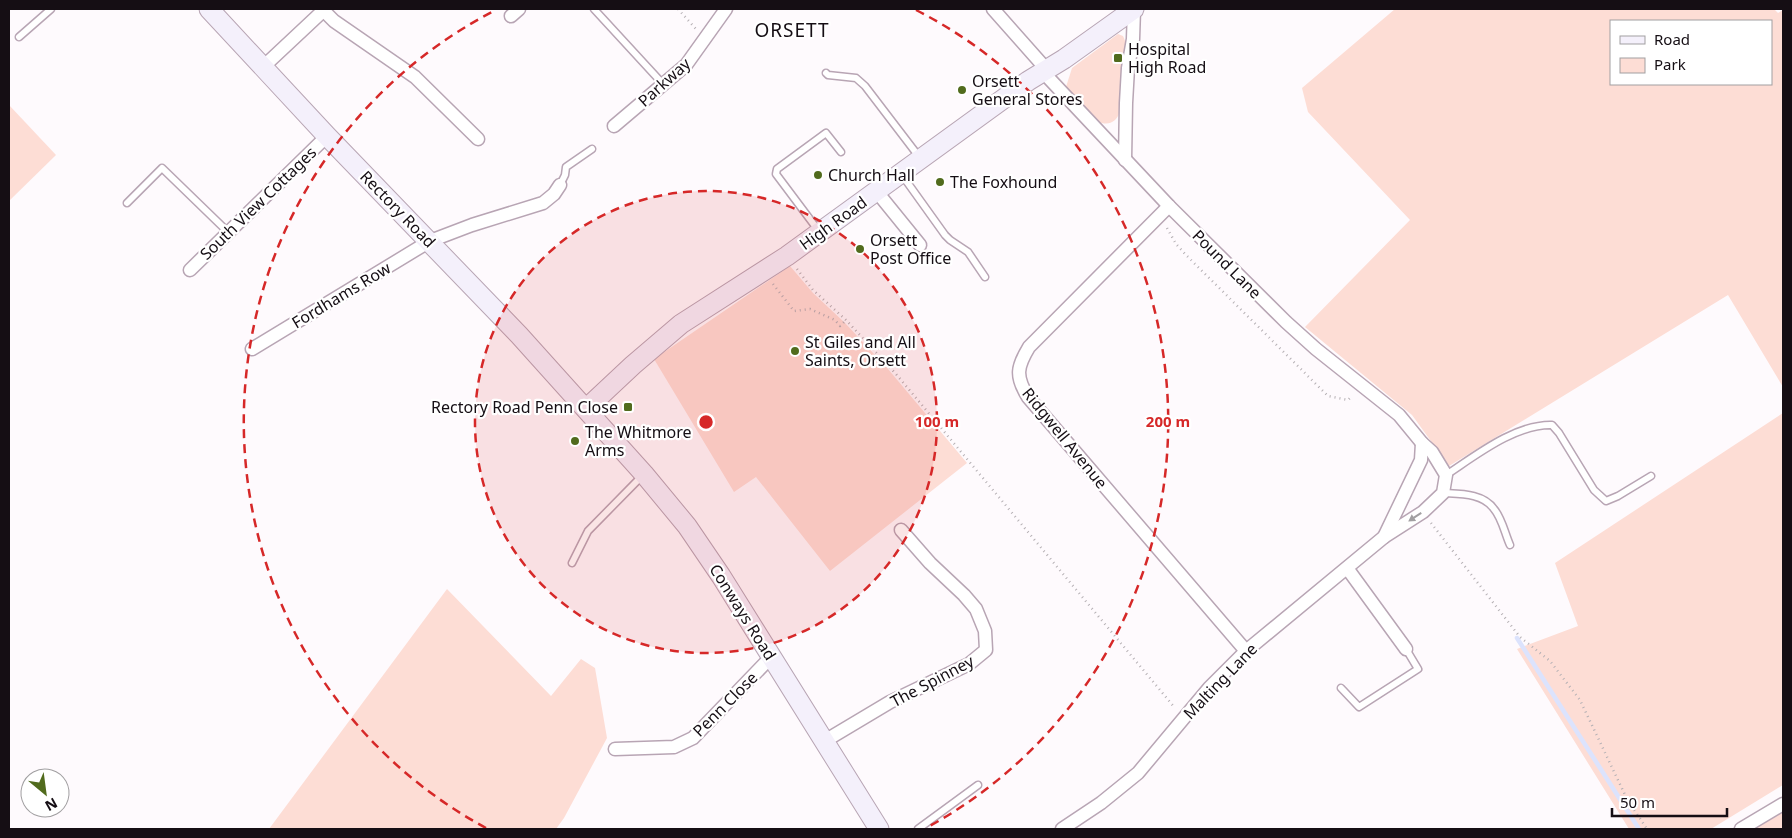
<svg xmlns="http://www.w3.org/2000/svg" width="1792" height="838" viewBox="0 0 1792 838" font-family="'Noto Sans',sans-serif">
<style>
.green{fill:#fdddd5;fill-rule:evenodd}
.lines{fill:none;stroke-linecap:round;stroke-linejoin:round}
.stream{stroke:#dce3fd;stroke-width:4.5}
.lane-casing{stroke:#b8a5b4;stroke-width:9}
.street-casing{stroke:#b8a5b4;stroke-width:15}
.secondary-casing{stroke:#b8a5b4;stroke-width:21}
.path{stroke:#b5b0b4;stroke-width:2.5;stroke-dasharray:1 4;stroke-linecap:butt}
.lane{stroke:#fff;stroke-width:6}
.street{stroke:#fff;stroke-width:12}
.secondary{stroke:#f4f0fb;stroke-width:19}
.oneway{fill:#a19fa1}
.ring{fill:none;stroke:#d62828;stroke-width:2.5;stroke-dasharray:9 6}
.poi-dot{fill:#516b1d;stroke:#fff;stroke-width:2}
.labels{text-anchor:middle;stroke-width:4.5;stroke-linejoin:round;paint-order:stroke}
.poi-label{font-size:16px;fill:#150e14;stroke:#fff;text-anchor:start}
.street-label{font-size:16px;fill:#150e14;stroke:#fff}
.quarter-label{font-size:19px;letter-spacing:1px;fill:#150e14;stroke:#fff}
.centre{fill:#d62828;stroke:#fff;stroke-width:2.5}
.ring-label{font-size:15px;text-anchor:middle;font-weight:bold;fill:#d62828;stroke:#fff;stroke-width:4.5;stroke-linejoin:round;paint-order:stroke}
</style>
<rect width="100%" height="100%" fill="#fefafd"/>
<g class="green">
<path d="M1395,9h379l4,4 5,-3v377l-55,-92 -279,171 -37,-51 -107,-88 105,-107 -102,-108 -6,-24zM1611,21h160v63h-160z"/>
<path d="M1118,34l5,2 3,7 -6,69c-4,10 -11,14 -21,10l-33,-35 6,-19z"/>
<polygon points="9,105 56,155 9,201"/>
<polygon points="790,266 813,293 845,323 888,369 967,463 830,571 756,477 734,492 654,359"/>
<polygon points="1783,413 1783,785 1711,829 1629,829 1517,649 1578,626 1555,563"/>
<polygon points="447,589 551,696 581,659 595,668 607,738 564,818 556,829 269,829"/>
<polygon points="1783,811 1783,829 1753,829"/>
</g>
<g class="lines">
<polyline class="stream" points="1517,638 1639,829"/>
<defs>
<g id="lane">
<polyline points="594,9 663,84"/>
<polyline points="19,37 51,9"/>
<polyline points="826,73 828,75 856,78 865,86 920,158"/>
<polyline points="902,175 945,235 950,240 968,252 985,277"/>
<polyline points="560,185 565,175 566,167 592,149"/>
<polyline points="127,203 162,168 228,232"/>
<polyline points="818,230 776,174 777,169 826,133 841,152"/>
<path d="M1446,475c29,-19 69,-51 106,-50l7,8 35,57 12,11 12,-5 33,-20"/>
<path d="M1443,493c17,1 40,0 51,16 8,9 11,25 16,36"/>
<polyline points="572,563 588,531 643,475"/>
<polyline points="1341,688 1359,707 1418,669 1406,649"/>
<polyline points="918,829 978,785"/>
</g>
<g id="street">
<polyline points="993,9 1047,70"/>
<polyline points="323,10 334,21 415,77 478,139"/>
<polyline points="511,16 519,9"/>
<polyline points="262,68 325,9"/>
<polyline points="1043,72 1169,206 1286,322 1316,349 1399,415 1422,443 1432,452 1446,475 1443,493 1423,512 1384,537 1246,651 1209,688 1138,773 1101,803 1062,829"/>
<polyline points="614,126 686,65 726,9"/>
<polyline points="1125,160 1126,103 1128,68 1133,39 1134,9"/>
<polyline points="877,192 920,245"/>
<path d="M1169,206l-140,141c-12,20 -14,29 -1,50l218,254"/>
<polyline points="190,270 327,136"/>
<polyline points="252,349 430,241 472,225 543,203 554,194 560,185"/>
<polyline points="1384,537 1421,460 1422,443"/>
<polyline points="1347,568 1406,649"/>
<polyline points="823,742 890,702 969,664 986,650 985,631 976,609 964,595 930,563 901,530"/>
<polyline points="615,749 674,747 693,738 771,657"/>
<polyline points="1741,829 1783,804"/>
</g>
<g id="secondary">
<polyline points="209,9 327,136 519,335 644,474 687,526 721,576 879,829"/>
<polyline points="586,409 633,365 681,324 787,256 1028,81 1064,59 1134,9"/>
</g>
</defs>
<use href="#lane" class="lane-casing"/>
<use href="#street" class="street-casing"/>
<use href="#secondary" class="secondary-casing"/>
<g class="path">
<polyline points="678,9 696,29"/>
<polyline points="1167,228 1176,244 1186,255 1328,396 1348,400 1352,396"/>
<polyline points="797,269 813,290 846,320 896,374 1175,708"/>
<polyline points="773,284 794,311 810,309 835,320 840,326 846,320"/>
<polyline points="1431,523 1520,637 1550,661 1580,700 1627,799 1647,829"/>
</g>
<use href="#lane" class="lane"/>
<use href="#street" class="street"/>
<use href="#secondary" class="secondary"/>
</g>
<defs><path id="oneway-solid" d="M-6-.8H1V-3.2L6.5 0L1 3.2V.8H-6Z" transform="scale(1.25)"/></defs>
<use class="oneway" href="#oneway-solid" transform="translate(1415 517) rotate(147)"/>
<circle cx="706" cy="422" r="231" fill="#d62828" fill-opacity=".12"/>
<g class="ring">
<circle cx="706" cy="422" r="231"/>
<path d="M486 828A462 462 0 0 1 496 10M916 10A462 462 0 0 1 926 828"/>
</g>
<g class="poi-dot">
<rect x="1113" y="53" width="10" height="10" rx="2.5"/>
<circle cx="962" cy="90" r="5"/>
<circle cx="818" cy="175" r="5"/>
<circle cx="940" cy="182" r="5"/>
<circle cx="860" cy="249" r="5"/>
<circle cx="795" cy="351" r="5"/>
<rect x="623" y="402" width="10" height="10" rx="2.5"/>
<circle cx="575" cy="441" r="5"/>
</g>
<g class="labels">
<g class="poi-label">
<text x="1128" y="55">Hospital<tspan x="1128" dy="18">High Road</tspan></text>
<text x="972" y="87">Orsett<tspan x="972" dy="18">General Stores</tspan></text>
<text x="828" y="181">Church Hall</text>
<text x="950" y="188">The Foxhound</text>
<text x="870" y="246">Orsett<tspan x="870" dy="18">Post Office</tspan></text>
<text x="805" y="348">St Giles and All<tspan x="805" dy="18">Saints, Orsett</tspan></text>
<text x="618" y="413" text-anchor="end">Rectory Road Penn Close</text>
<text x="585" y="438">The Whitmore<tspan x="585" dy="18">Arms</tspan></text>
</g>
<g class="street-label">
<text transform="translate(664 82) rotate(-42)" y="6">Parkway</text>
<text transform="translate(258 203) rotate(-44)" y="6">South View Cottages</text>
<text transform="translate(398 209) rotate(46)" y="6">Rectory Road</text>
<text transform="translate(833 223) rotate(-36)" y="6">High Road</text>
<text transform="translate(1227 264) rotate(45)" y="6">Pound Lane</text>
<text transform="translate(341 295) rotate(-31)" y="6">Fordhams Row</text>
<text transform="translate(1065 438) rotate(51)" y="6">Ridgwell Avenue</text>
<text transform="translate(743 612) rotate(58)" y="6">Conways Road</text>
<text transform="translate(932 681) rotate(-28)" y="6">The Spinney</text>
<text transform="translate(1220 681) rotate(-46)" y="6">Malting Lane</text>
<text transform="translate(725 704) rotate(-45)" y="6">Penn Close</text>
</g>
<g class="quarter-label">
<text x="792" y="37">ORSETT</text>
</g>
</g>
<circle cx="706" cy="422" r="8" class="centre"/>
<g class="ring-label">
<text x="937" y="427">100 m</text>
<text x="1168" y="427">200 m</text>
</g>
<rect width="1792" height="838" fill="none" stroke="#150e14" stroke-width="20"/>
<rect x="1610" y="20" width="162" height="65" fill="#ffffff" stroke="#a19fa1"/>
<rect x="1620" y="36" width="25" height="8" fill="#f4f0fb" stroke="#a19fa1"/>
<text x="1654" y="45" font-size="15" fill="#150e14">Road</text>
<rect x="1620" y="58" width="25" height="15" fill="#fdddd5" stroke="#a19fa1"/>
<text x="1654" y="70" font-size="15" fill="#150e14">Park</text>
<g transform="translate(45 793) rotate(151)"><circle r="24" fill="#ffffff" stroke="#a19fa1"/>
<path d="M0-4L9 19L0 12L-9 19Z" fill="#516b1d"/>
<text y="-8" font-size="14" font-weight="bold" text-anchor="middle" fill="#150e14">N</text>
</g>
<path d="M1612 808v8h115v-8" fill="none" stroke="#150e14" stroke-width="2.5"/>
<text x="1620" y="808" font-size="15" fill="#150e14" stroke="#ffffff" stroke-width="4" paint-order="stroke">50 m</text>
</svg>
